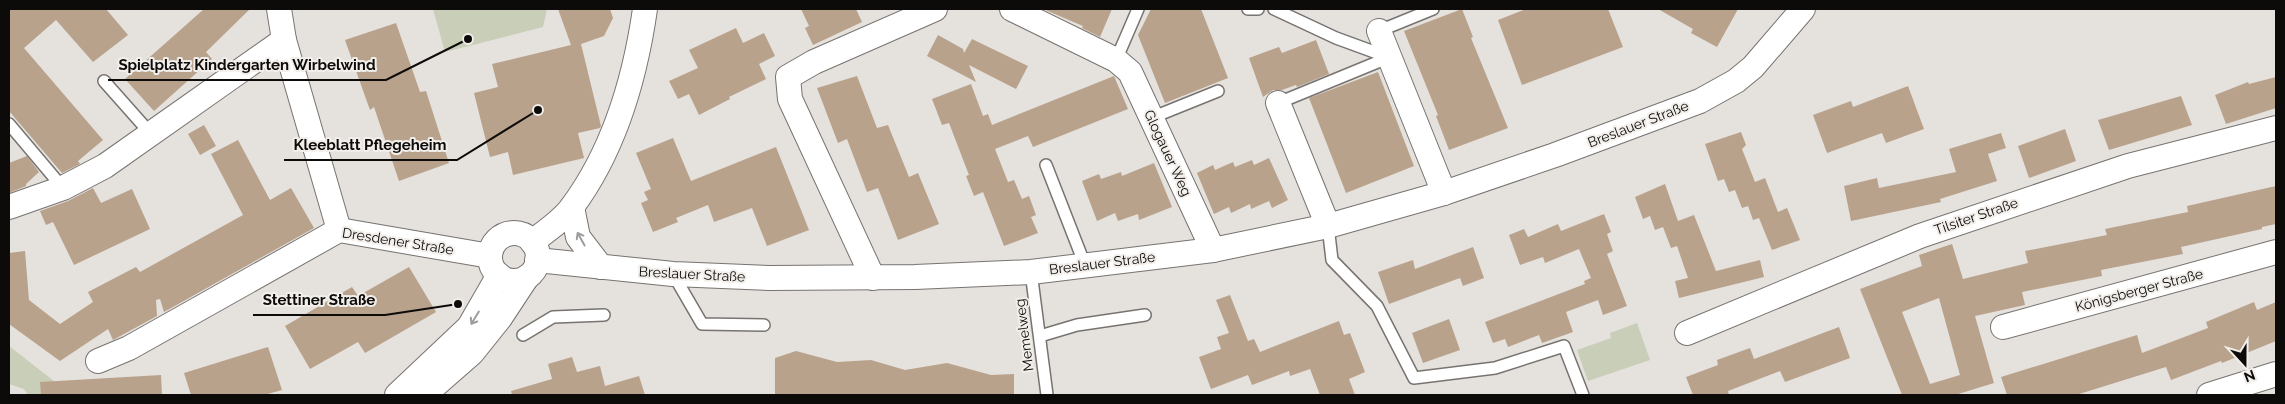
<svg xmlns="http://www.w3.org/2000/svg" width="2285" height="404" viewBox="0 0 2285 404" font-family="Raleway,sans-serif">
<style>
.green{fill:#c9ceb8}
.building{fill:#b9a28c;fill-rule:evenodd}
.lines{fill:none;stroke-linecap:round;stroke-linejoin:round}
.service-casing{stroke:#777370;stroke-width:14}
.minor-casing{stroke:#777370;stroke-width:26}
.service{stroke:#fff;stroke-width:11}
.minor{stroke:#fff;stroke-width:24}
.oneway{stroke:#9e9d9d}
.labels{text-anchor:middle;stroke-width:4;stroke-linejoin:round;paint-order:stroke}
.street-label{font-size:14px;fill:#0c0b0a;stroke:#f2eeea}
.leader{fill:none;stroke:#0c0b0a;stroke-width:2}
.callout-dot{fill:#0c0b0a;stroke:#f2eeea;stroke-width:2}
.callout-label{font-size:15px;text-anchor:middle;font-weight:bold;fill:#0c0b0a;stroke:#f2eeea;stroke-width:4;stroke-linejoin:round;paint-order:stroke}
</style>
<rect width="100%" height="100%" fill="#e5e1dd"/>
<g class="green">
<polygon points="433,9 547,9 543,27 445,52"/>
<polygon points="1637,323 1650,360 1588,381 1577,350 1611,338 1610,333"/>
<polygon points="9,346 54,381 49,395 28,395 24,389 9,384"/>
</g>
<g class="building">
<polygon points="9,9 106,9 128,35 93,62 56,20 24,48 103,140 78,161 80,164 62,173 9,111"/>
<polygon points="204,9 250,9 206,52 212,59 154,111 125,79"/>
<polygon points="558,9 610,9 613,18 604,36 581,44 601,126 600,128 578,133 584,158 513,175 508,152 490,157 474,93 498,87 492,64 571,45"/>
<polygon points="801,9 856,9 862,22 813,45 805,28 809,26"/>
<polygon points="1043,9 1112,9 1100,37 1082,28 1083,26"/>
<polygon points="1151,9 1201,9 1228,78 1165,103 1138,35"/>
<polygon points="1462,9 1473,37 1471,38 1508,128 1449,150 1436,116 1438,115 1404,31"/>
<polygon points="1526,9 1608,9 1623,47 1522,85 1498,20"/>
<polygon points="1658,9 1738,9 1717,47 1691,33 1693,29"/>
<polygon points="396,23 420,92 426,91 449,163 399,181 374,107 370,110 345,40"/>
<polygon points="736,28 743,43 764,33 775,56 759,64 766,79 729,97 730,99 699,115 689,94 678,99 669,81 698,68 689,50"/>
<polygon points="938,35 963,49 964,53 972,39 1028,66 1016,89 969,65 976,82 927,56"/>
<polygon points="1316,40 1329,74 1297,87 1296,85 1282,90 1273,90 1263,97 1249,58 1279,47 1282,53"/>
<polygon points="1378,72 1414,166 1346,193 1309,98"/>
<polygon points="857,76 877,128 888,125 909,177 918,173 939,224 898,240 878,188 867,192 847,139 838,143 817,88"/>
<polygon points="1114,76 1128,109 1033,147 1028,136 995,149 1008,182 1014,180 1022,199 1029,196 1036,215 1031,217 1038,233 1004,246 983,192 974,196 966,176 969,175 949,123 942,125 932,99 971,84 983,116 988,114 992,125"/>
<polygon points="2276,77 2276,108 2226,124 2215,95 2248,82 2249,84"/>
<polygon points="1908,86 1924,129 1886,143 1882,133 1827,153 1813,115 1851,101 1853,107"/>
<polygon points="2181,96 2192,125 2109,150 2098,120"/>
<polygon points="204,125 216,146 200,155 188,134"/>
<polygon points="2065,129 2076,161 2029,178 2018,146"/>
<polygon points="1741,132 1746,145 1742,149 1755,182 1765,178 1778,212 1787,208 1800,240 1772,250 1759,218 1753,220 1748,206 1742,208 1735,190 1729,192 1724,179 1718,181 1705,144"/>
<polygon points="2001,133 2006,148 1988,154 1997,181 1940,199 1941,202 1851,221 1844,186 1877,178 1879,188 1956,172 1949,149"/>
<polygon points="673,138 691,181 776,147 809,230 767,246 752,208 714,222 708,205 676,218 678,222 653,232 641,203 648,200 644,192 651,189 636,153"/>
<polygon points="238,140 270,200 291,188 314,228 164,312 160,299 156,300 157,316 113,340 108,329 60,361 9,324 9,253 25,251 29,300 60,324 93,302 88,292 136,267 140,272 243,215 211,154"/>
<polygon points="27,156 39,172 26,184 26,186 9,193 9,163"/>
<polygon points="1269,158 1288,200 1272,208 1269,201 1251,209 1250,204 1231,213 1229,207 1214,214 1197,173 1213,165 1215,170 1233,162 1235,167 1252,160 1254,165"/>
<polygon points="1154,163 1172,207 1139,220 1138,214 1118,221 1115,213 1097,221 1082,181 1099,174 1101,179 1121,172 1122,176"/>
<polygon points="1665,184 1678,221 1694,215 1716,271 1760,260 1764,277 1679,298 1675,281 1688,278 1677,246 1671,248 1663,227 1655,230 1650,216 1643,219 1635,197"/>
<path d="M2276,186v38l-14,3v2l-81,18 2,7 -82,16 1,6 -80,16 3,13 -50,11 19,67 -39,12h-53l-42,-106 62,-23 -3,-11 33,-11 11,35 65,-16 -3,-12 82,-16 -2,-6 83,-17 -1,-6zM1939,298l21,77 -30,9 -28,-72z"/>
<polygon points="93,188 101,203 132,189 150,229 74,265 53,222 46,225 40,211 68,201"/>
<polygon points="1604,214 1611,232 1607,234 1613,251 1607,254 1627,306 1603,315 1598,300 1566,312 1573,332 1542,343 1539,335 1508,347 1505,339 1493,343 1485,322 1585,284 1584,281 1591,278 1579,249 1545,263 1543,257 1520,265 1509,235 1524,229 1528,237 1558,224 1561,231"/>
<polygon points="1473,247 1484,278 1463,286 1460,278 1389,304 1378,272 1413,260 1415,269"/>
<polygon points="409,267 436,312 365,353 358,342 310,369 285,326 352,287 358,296"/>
<polygon points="1230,295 1248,341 1254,339 1260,352 1339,321 1344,335 1350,333 1365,372 1349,379 1355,395 1320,395 1310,369 1290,376 1289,371 1252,385 1248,375 1211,389 1199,357 1221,349 1217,337 1229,333 1216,300"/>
<polygon points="2254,302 2257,310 2276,302 2276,341 2222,363 2221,361 2171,380 2166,367 2076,395 2007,395 2001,377 2137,335 2142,353 2208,328 2206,322"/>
<polygon points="1449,319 1460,350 1423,363 1412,333"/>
<polygon points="1839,327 1850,358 1785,382 1780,371 1728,391 1729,395 1693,395 1686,377 1718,365 1717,360 1750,348 1754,359"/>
<polygon points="268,347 282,390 264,395 191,395 184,373"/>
<polygon points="796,351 837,362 871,360 905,370 947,363 991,375 1014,374 1014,395 775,394 775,358"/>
<polygon points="572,357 577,372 600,366 605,386 639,376 645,395 512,395 511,391 552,379 548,364"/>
<polygon points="161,375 162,395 41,395 40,382"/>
</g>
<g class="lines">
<defs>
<g id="service">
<polyline points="1248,9 1258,9"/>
<polyline points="1274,9 1336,38 1388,57"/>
<polyline points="1379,31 1433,9"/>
<polyline points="1116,60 1138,9"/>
<polyline points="104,81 151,134"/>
<polyline points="1278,103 1390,57"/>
<polyline points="1151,118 1218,91"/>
<polyline points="9,124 63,188"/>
<polyline points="1046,165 1085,265"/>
<polyline points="1328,226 1332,260 1377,306 1414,378 1495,368 1564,346 1583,395"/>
<polyline points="1031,272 1047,395"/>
<polyline points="673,274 702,324 764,325"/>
<polyline points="523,335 553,317 604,315"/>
<polyline points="1040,336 1077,325 1145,315"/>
</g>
<g id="minor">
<polyline points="279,9 284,40 339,230"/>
<polyline points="1012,9 1116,60 1130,72 1213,250"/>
<polyline points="1379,31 1444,193"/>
<polyline points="1278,103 1328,226"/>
<polyline points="9,207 63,188 105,166 284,40"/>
<polyline points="572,207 578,237 601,267"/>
<circle cx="514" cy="257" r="24"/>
<path d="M532,242c14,-11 30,-21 40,-35 43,-58 63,-128 73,-198"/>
<polyline points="537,260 673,274 769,278 915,277 1031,272 1213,250 1328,226 1444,193 1555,155 1700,101 1736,81 1753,67 1803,9"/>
<polyline points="873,278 790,99 788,77 814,62 935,9"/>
<polyline points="2003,327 2276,252"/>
<polyline points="1687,333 1920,236 2128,166 2276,128"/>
<polyline points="98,361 129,348 339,230 490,256"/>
<polyline points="397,395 469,327 499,275"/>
<polyline points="424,395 472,353 500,318 527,277"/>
<polyline points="2209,395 2276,374"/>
</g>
</defs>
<use href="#service" class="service-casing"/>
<use href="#minor" class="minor-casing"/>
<use href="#service" class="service"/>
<use href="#minor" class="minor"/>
</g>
<defs><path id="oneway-shaft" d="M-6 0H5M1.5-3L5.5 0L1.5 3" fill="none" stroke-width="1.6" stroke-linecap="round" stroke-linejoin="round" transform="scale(1.25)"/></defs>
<g class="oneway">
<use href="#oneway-shaft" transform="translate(581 239) rotate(-119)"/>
<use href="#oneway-shaft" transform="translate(475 318) rotate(121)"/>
</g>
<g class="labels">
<g class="street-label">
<text transform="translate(1638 124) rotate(-21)" y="5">Breslauer Straße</text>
<text transform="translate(1168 153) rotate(65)" y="5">Glogauer Weg</text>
<text transform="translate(1976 216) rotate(-19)" y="5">Tilsiter Straße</text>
<text transform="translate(398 241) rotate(9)" y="5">Dresdener Straße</text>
<text transform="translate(1102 263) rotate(-7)" y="5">Breslauer Straße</text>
<text transform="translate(692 274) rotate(3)" y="5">Breslauer Straße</text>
<text transform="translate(2139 290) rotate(-15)" y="5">Königsberger Straße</text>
<text transform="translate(1024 335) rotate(-97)" y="5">Memelweg</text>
</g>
</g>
<path class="leader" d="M468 39L386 80H108M538 110L457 160H284M458 304L385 315H253"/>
<g class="callout-dot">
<circle cx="468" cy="39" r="5"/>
<circle cx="538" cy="110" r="5"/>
<circle cx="458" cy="304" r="5"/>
</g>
<g class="callout-label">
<text x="247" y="70">Spielplatz Kindergarten Wirbelwind</text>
<text x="370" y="150">Kleeblatt Pflegeheim</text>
<text x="319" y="305">Stettiner Straße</text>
</g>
<rect width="2285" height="404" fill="none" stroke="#0c0b0a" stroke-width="20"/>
<g transform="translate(2245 364) rotate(159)" stroke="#f2eeea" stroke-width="4" paint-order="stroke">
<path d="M0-4L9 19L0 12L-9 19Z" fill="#0c0b0a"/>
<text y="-8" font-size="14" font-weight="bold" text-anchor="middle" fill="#0c0b0a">N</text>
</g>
</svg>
